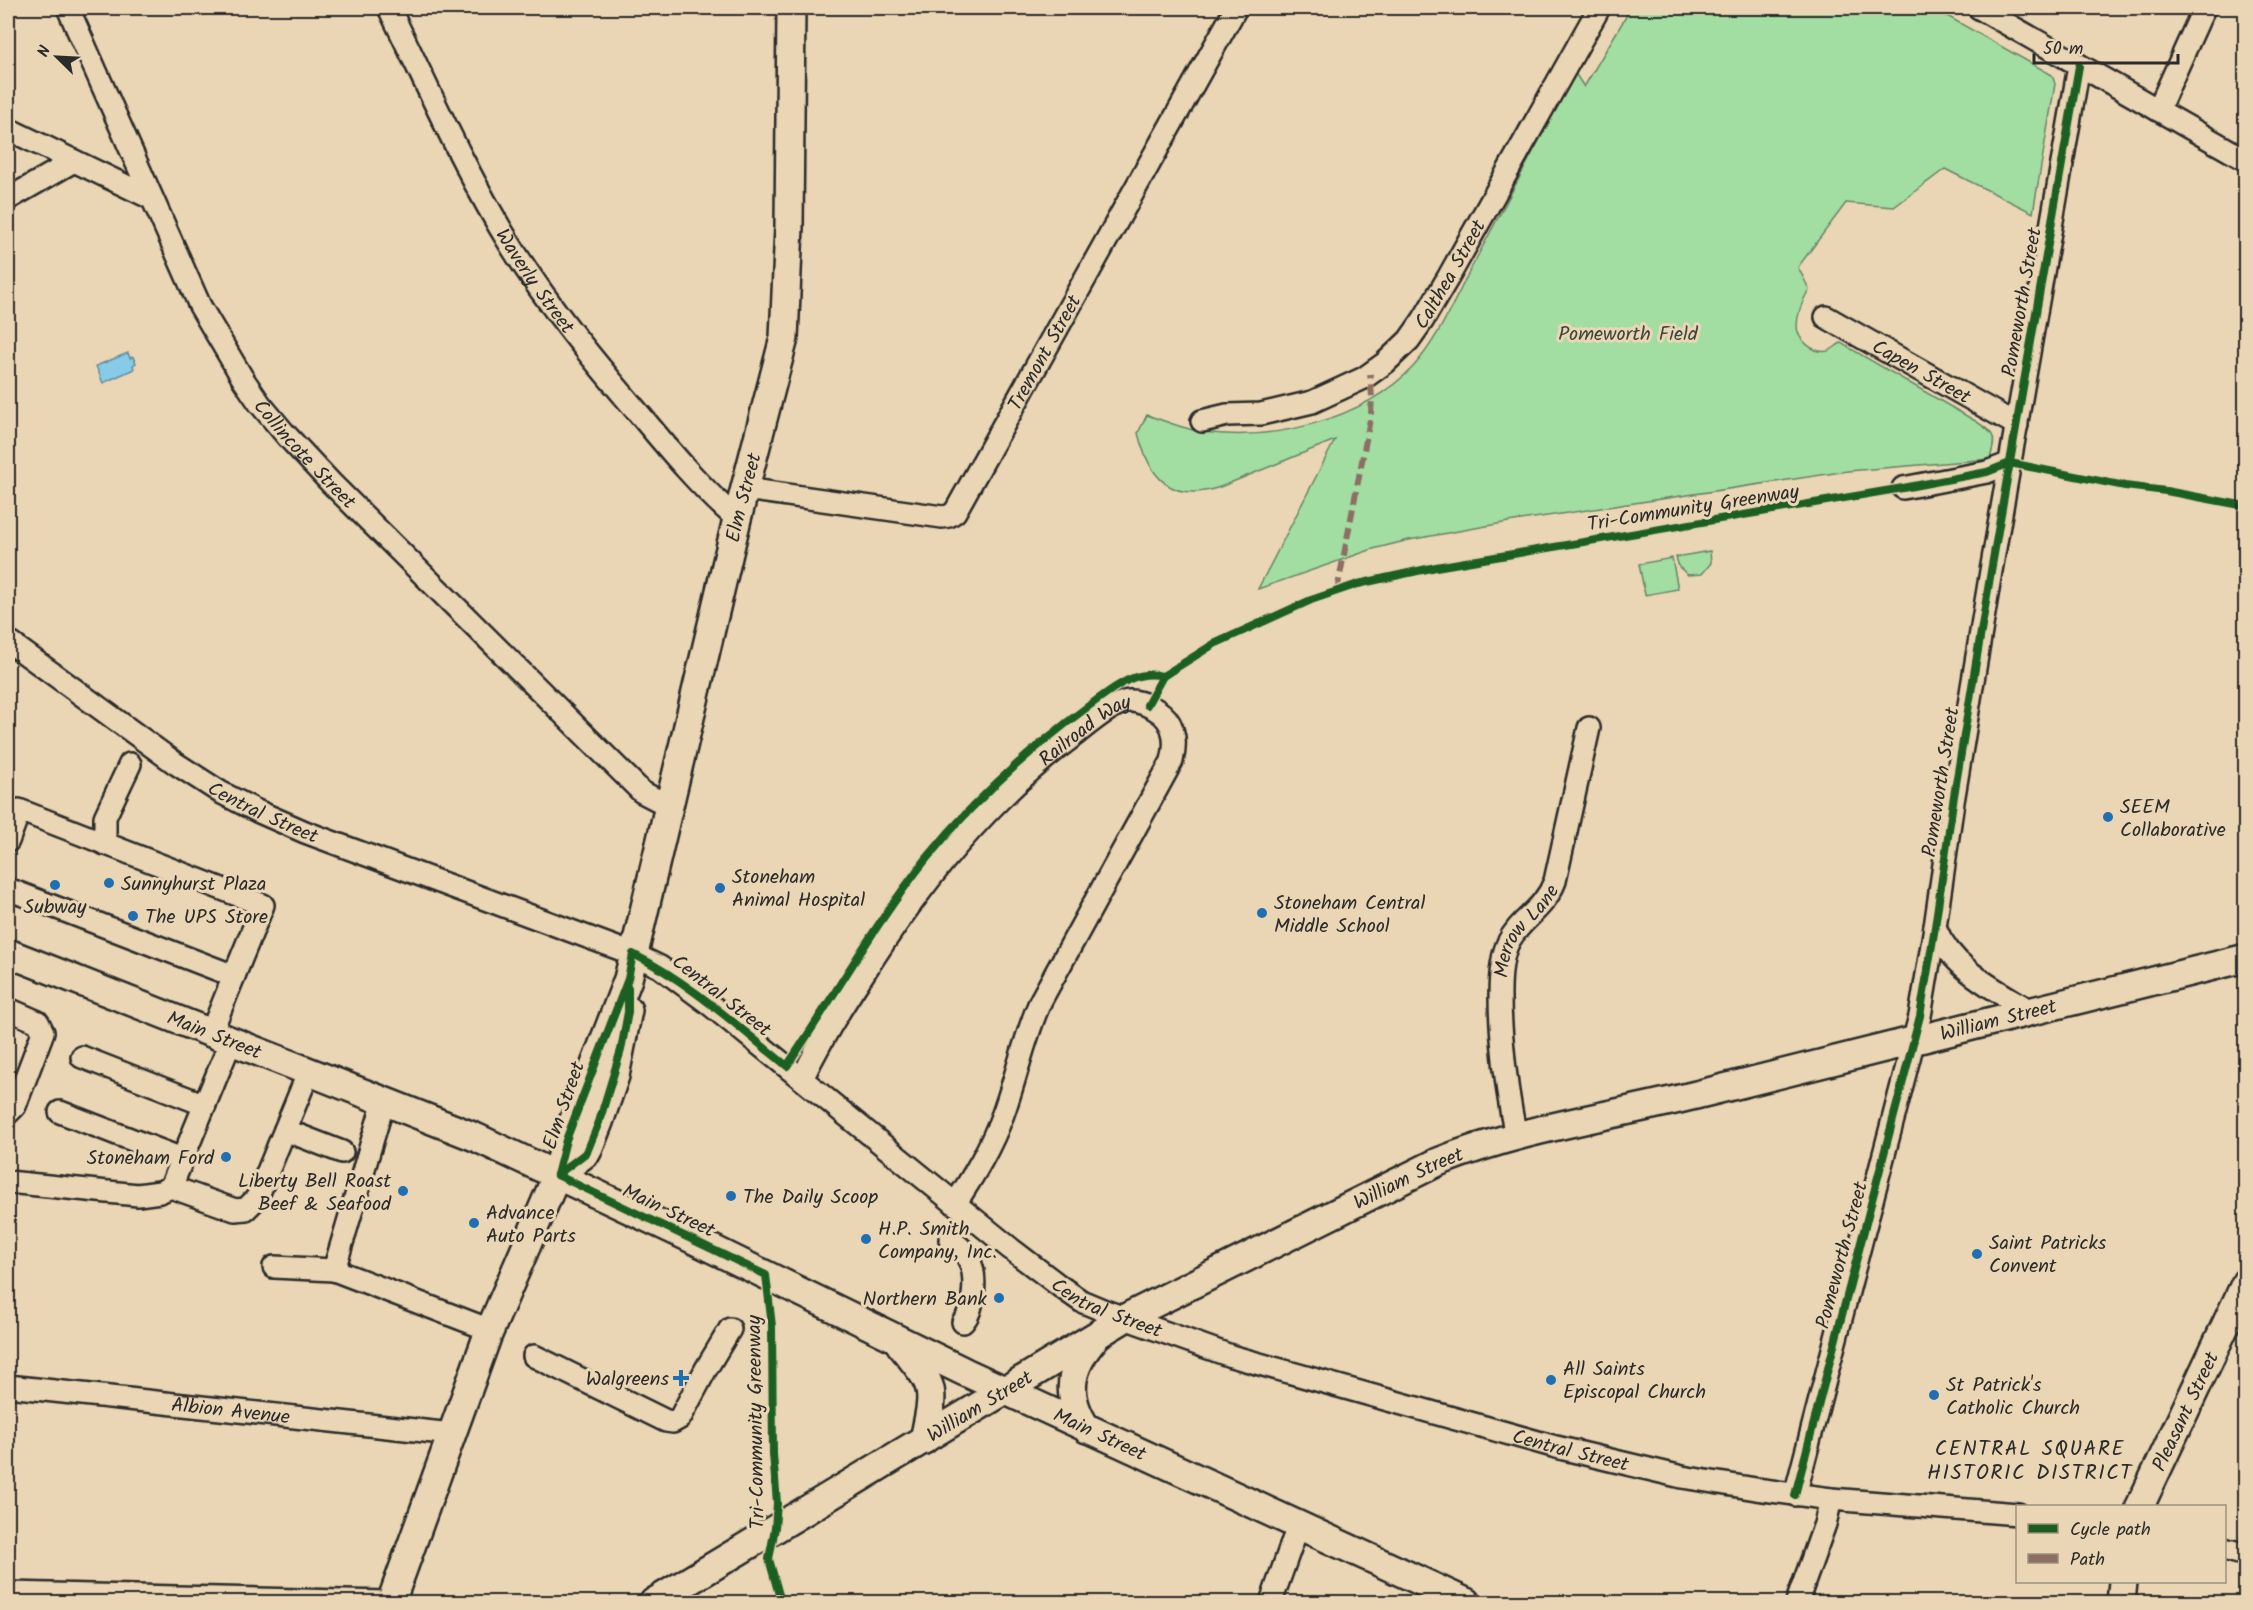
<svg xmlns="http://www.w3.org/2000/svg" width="2253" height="1610" viewBox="0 0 2253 1610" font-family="Kalam,sans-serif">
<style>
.green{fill:#a2dda2;stroke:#668466;stroke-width:1.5}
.water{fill:#86cbe7;stroke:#628b9c;stroke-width:1.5}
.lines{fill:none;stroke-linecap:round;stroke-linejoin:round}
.minor-casing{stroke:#2b2b2b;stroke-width:26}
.major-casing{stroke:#2b2b2b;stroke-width:32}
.minor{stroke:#ead5b4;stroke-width:21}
.major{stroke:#ead5b4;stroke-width:27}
.quiet{stroke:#8d6e63;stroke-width:6;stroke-dasharray:12 6;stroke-linecap:butt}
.cycleway-casing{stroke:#ead5b4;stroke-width:11}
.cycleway{stroke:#1b5e20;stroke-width:8}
.poi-dot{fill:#1f6fb2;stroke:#ead5b4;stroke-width:2}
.labels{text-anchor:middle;stroke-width:6;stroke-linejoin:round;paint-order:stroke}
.street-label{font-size:20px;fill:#2b2b2b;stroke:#ead5b4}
.park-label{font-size:20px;fill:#3d463d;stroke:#ead5b4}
.poi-label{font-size:20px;fill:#2b2b2b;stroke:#ead5b4;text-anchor:start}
.neighbourhood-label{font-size:21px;letter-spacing:1.5px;fill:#2b2b2b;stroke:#ead5b4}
</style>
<rect width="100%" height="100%" fill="#ead5b4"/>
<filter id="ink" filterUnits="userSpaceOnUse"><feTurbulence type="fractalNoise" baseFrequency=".0167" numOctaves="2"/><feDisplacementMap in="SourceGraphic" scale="12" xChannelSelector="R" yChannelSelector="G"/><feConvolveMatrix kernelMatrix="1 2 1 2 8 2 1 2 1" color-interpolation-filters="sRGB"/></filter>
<g filter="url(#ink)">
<g class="green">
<path d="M1631,8h302l119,67 3,9 -22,129 -88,-44 -51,38 -48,-4 -48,64 11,22c-6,11 -12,24 -12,37 0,14 17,28 31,25 4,-1 9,-6 13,-8l136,79c19,12 19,15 13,37l-142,12 -334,50 -105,19 -36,9 -115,40 77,-149 -115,47c-49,17 -71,-10 -82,-54l9,-18c18,6 37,14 56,17 71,10 159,-12 210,-65 27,-30 43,-71 62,-106 33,-62 66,-125 100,-188l9,14z"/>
<polygon points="1710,551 1711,563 1702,574 1688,575 1679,567 1676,557"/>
<polygon points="1672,558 1678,589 1645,595 1639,564"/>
</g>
<polygon class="water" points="128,353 130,358 133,357 136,363 133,365 134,369 103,383 96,366"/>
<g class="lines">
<defs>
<g id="minor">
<path id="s1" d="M68,8l132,298 43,73 17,25 26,31 45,48 311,309 27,14"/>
<path id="s2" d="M389,8c39,79 75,162 122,238 38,61 83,115 130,170 30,36 60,72 96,103"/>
<polyline points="1979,8 2246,160"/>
<polyline points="2158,110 2204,8"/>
<polyline points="8,129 151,198"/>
<polyline points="8,199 74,161"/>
<path id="s3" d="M1826,317l191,108"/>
<path id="s4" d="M1202,421l25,-6 34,-1 51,-12 52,-24 21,-15 24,-23 14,-20 26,-44 150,-268"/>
<polyline points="1903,488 1987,472 2010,463"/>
<path id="s5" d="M745,489l197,28 7,-1 6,-4 281,-504"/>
<path id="s6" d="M8,641l167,122 45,29 37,19 48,21 328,122 27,13 47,35 304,247 50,38 20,14 24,10 126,45 325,91 126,30 74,12 75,10 187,15"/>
<polyline points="8,814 17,817 8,841"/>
<polyline points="105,844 105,817 130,764"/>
<polyline points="8,889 234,976 263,905 19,810 17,817"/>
<path d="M1935,927c16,41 59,62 94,83"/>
<polyline points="8,1009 38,1022 43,1032 15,1106 8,1113"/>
<polyline points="211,1033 234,976"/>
<polyline points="231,1041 171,1187 235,1210 246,1209 257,1198 309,1071"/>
<polyline points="82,1057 205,1105"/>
<path id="s7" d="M802,1079c17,-36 38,-70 60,-103 57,-90 123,-174 210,-239 13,-10 41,-35 57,-36 10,-1 26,7 33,13 14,12 14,31 10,47l-131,239c-17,37 -24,76 -38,114 -12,33 -29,61 -48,90"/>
<polyline points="384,1101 334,1270 490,1330"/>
<polyline points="60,1112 182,1159"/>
<polyline points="285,1130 342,1152"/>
<path id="s8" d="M1516,1136c-9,-41 -26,-157 -8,-193 12,-25 35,-31 47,-62l34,-153"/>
<polyline points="8,1182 138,1195 160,1192 171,1187"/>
<path d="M950,1240c22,13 26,32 23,56 -2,10 -3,18 -10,26"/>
<polyline points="274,1267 334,1270"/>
<polyline points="534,1356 666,1421 673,1422 680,1418 706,1369 730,1329"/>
<path id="s9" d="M8,1386l444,48"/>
<polyline points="1795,1495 1920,1016 1935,927 1953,802 1991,571 2079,66"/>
<polyline points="2224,1549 2246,1555"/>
<polyline points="8,1593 388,1602"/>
<polyline points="1271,1602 1298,1526"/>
<polyline points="1797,1602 1825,1524 1831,1499"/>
</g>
<g id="major">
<path id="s10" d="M8,953l467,184 211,99 279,136 501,230"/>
<polyline points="557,1175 587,1152 599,1122 615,1076 628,1010"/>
<path d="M900,1344c35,44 36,40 24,96"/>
<path d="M1087,1429c-23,-33 -18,-61 8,-91"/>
<path id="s11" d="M2140,1506l106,-224"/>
<path id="s12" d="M391,1602l96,-265 70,-162 9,-35 62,-161 109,-460 47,-181 5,-111 2,-219"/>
<path id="s13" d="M654,1602l471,-284 313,-156c84,-34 175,-46 262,-68 182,-45 364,-92 546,-136"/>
<polyline points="2121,1602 2123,1582"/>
</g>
</defs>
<use href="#minor" class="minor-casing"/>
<use href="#major" class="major-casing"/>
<use href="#minor" class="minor"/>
<use href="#major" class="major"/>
<polyline class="quiet" points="1337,591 1371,414 1372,397 1370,374"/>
<defs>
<g id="cycleway">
<polyline points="1147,705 1163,676 1214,644 1311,600 1358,584 1436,567 1903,488 1987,472 2010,463 2125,486 2166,491 2246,506"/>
<path d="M557,1175l9,-35 62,-161 5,-25c57,28 105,73 154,112 47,-69 88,-143 140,-208 46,-57 100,-106 159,-150 23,-16 47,-40 77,-32"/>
<polyline points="557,1175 766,1275 772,1326 773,1454 777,1503 775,1528 769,1559 781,1602"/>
<polyline points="557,1175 587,1152 599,1122 621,1050 628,1012 628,988"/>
<polyline points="1795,1495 1920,1016 1935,927 1953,802 1991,571 2079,66"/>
</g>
</defs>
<use href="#cycleway" class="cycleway-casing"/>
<use href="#cycleway" class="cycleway"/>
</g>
</g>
<g class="poi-dot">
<circle cx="2108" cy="817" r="6"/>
<circle cx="109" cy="883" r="6"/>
<circle cx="55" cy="885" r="6"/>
<circle cx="720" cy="888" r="6"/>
<circle cx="1262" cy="913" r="6"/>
<circle cx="133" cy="916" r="6"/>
<circle cx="226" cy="1157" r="6"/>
<circle cx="403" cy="1191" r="6"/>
<circle cx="731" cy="1196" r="6"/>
<circle cx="474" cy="1223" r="6"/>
<circle cx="866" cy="1239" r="6"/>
<circle cx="1977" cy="1254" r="6"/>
<circle cx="999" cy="1298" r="6"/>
<path d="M678 1369h6v6h6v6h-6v6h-6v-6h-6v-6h6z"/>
<circle cx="1551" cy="1380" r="6"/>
<circle cx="1934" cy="1395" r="6"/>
</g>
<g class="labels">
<g class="street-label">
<text dy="7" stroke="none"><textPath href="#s4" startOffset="306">Calthea Street</textPath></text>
<text dy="7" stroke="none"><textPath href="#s2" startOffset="310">Waverly Street</textPath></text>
<text transform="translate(2021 302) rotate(-80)" y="7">Pomeworth Street</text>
<text dy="7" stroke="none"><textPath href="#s5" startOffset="396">Tremont Street</textPath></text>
<text dy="7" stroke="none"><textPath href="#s3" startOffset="110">Capen Street</textPath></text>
<text dy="7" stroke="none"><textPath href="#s1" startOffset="508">Collincote Street</textPath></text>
<text dy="7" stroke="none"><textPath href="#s12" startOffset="1162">Elm Street</textPath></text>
<text transform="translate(1693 507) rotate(-9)" y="7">Tri-Community Greenway</text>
<text dy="7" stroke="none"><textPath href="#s7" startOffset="454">Railroad Way</textPath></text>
<text transform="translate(1940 782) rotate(-81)" y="7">Pomeworth Street</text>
<text dy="7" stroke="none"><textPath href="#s6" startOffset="308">Central Street</textPath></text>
<text dy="7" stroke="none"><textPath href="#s8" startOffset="214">Merrow Lane</textPath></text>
<text transform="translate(722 995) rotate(38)" y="7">Central Street</text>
<text dy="7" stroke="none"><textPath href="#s13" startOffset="1478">William Street</textPath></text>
<text dy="7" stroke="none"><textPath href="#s10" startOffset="222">Main Street</textPath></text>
<text transform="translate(563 1105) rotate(-71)" y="7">Elm Street</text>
<text dy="7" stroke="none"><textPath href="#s13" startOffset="866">William Street</textPath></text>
<text transform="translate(669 1210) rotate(25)" y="7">Main Street</text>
<text transform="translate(1841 1255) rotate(-75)" y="7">Pomeworth Street</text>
<text dy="7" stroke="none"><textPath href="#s6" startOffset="1298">Central Street</textPath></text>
<text dy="7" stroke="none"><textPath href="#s13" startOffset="380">William Street</textPath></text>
<text dy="7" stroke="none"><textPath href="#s9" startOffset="224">Albion Avenue</textPath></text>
<text dy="7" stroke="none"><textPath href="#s11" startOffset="105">Pleasant Street</textPath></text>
<text transform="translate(755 1422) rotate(-91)" y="7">Tri-Community Greenway</text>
<text dy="7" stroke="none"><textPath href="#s10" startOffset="1194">Main Street</textPath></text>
<text dy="7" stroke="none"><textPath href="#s6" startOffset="1784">Central Street</textPath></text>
</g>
<g class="park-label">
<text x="1628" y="340">Pomeworth Field</text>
</g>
<g class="poi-label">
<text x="2120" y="813">SEEM<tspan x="2120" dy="23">Collaborative</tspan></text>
<text x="732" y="883">Stoneham<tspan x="732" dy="23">Animal Hospital</tspan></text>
<text x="121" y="890">Sunnyhurst Plaza</text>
<text x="1274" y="909">Stoneham Central<tspan x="1274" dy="23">Middle School</tspan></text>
<text x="55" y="913" text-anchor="middle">Subway</text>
<text x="145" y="923">The UPS Store</text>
<text x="214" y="1164" text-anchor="end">Stoneham Ford</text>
<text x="391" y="1187" text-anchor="end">Liberty Bell Roast<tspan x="391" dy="23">Beef &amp; Seafood</tspan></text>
<text x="743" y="1203">The Daily Scoop</text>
<text x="486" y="1219">Advance<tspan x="486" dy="23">Auto Parts</tspan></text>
<text x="878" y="1235">H.P. Smith<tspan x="878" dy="23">Company, Inc.</tspan></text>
<text x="1989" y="1249">Saint Patricks<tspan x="1989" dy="23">Convent</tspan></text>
<text x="987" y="1305" text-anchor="end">Northern Bank</text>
<text x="1563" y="1375">All Saints<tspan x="1563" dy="23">Episcopal Church</tspan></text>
<text x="669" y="1385" text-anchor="end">Walgreens</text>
<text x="1946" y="1391">St Patrick's<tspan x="1946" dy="23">Catholic Church</tspan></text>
</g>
<g class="neighbourhood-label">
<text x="2030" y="1455">CENTRAL SQUARE<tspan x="2030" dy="24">HISTORIC DISTRICT</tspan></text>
</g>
</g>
<rect width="2253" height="1610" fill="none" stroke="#ead5b4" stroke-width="30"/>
<rect x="15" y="15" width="2223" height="1580" fill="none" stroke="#2b2b2b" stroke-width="2" filter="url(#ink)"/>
<rect x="2016" y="1505" width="210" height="78" fill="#ead5b4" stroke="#9e917d" stroke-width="1.5"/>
<rect x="2028" y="1524" width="30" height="9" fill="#1b5e20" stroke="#9e917d" stroke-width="1.5"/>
<text x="2070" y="1535" font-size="18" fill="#2b2b2b">Cycle path</text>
<rect x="2028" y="1554" width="30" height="9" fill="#8d6e63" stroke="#9e917d" stroke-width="1.5"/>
<text x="2070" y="1565" font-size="18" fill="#2b2b2b">Path</text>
<g transform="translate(57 57) rotate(294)" stroke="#ead5b4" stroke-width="4.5" paint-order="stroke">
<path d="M0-4.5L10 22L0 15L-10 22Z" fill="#2b2b2b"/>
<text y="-9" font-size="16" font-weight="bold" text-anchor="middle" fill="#2b2b2b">N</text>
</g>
<path d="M2034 54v9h144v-9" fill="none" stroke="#2b2b2b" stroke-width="3"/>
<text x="2043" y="54" font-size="18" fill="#2b2b2b" stroke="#ead5b4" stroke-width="4.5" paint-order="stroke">50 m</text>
</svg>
